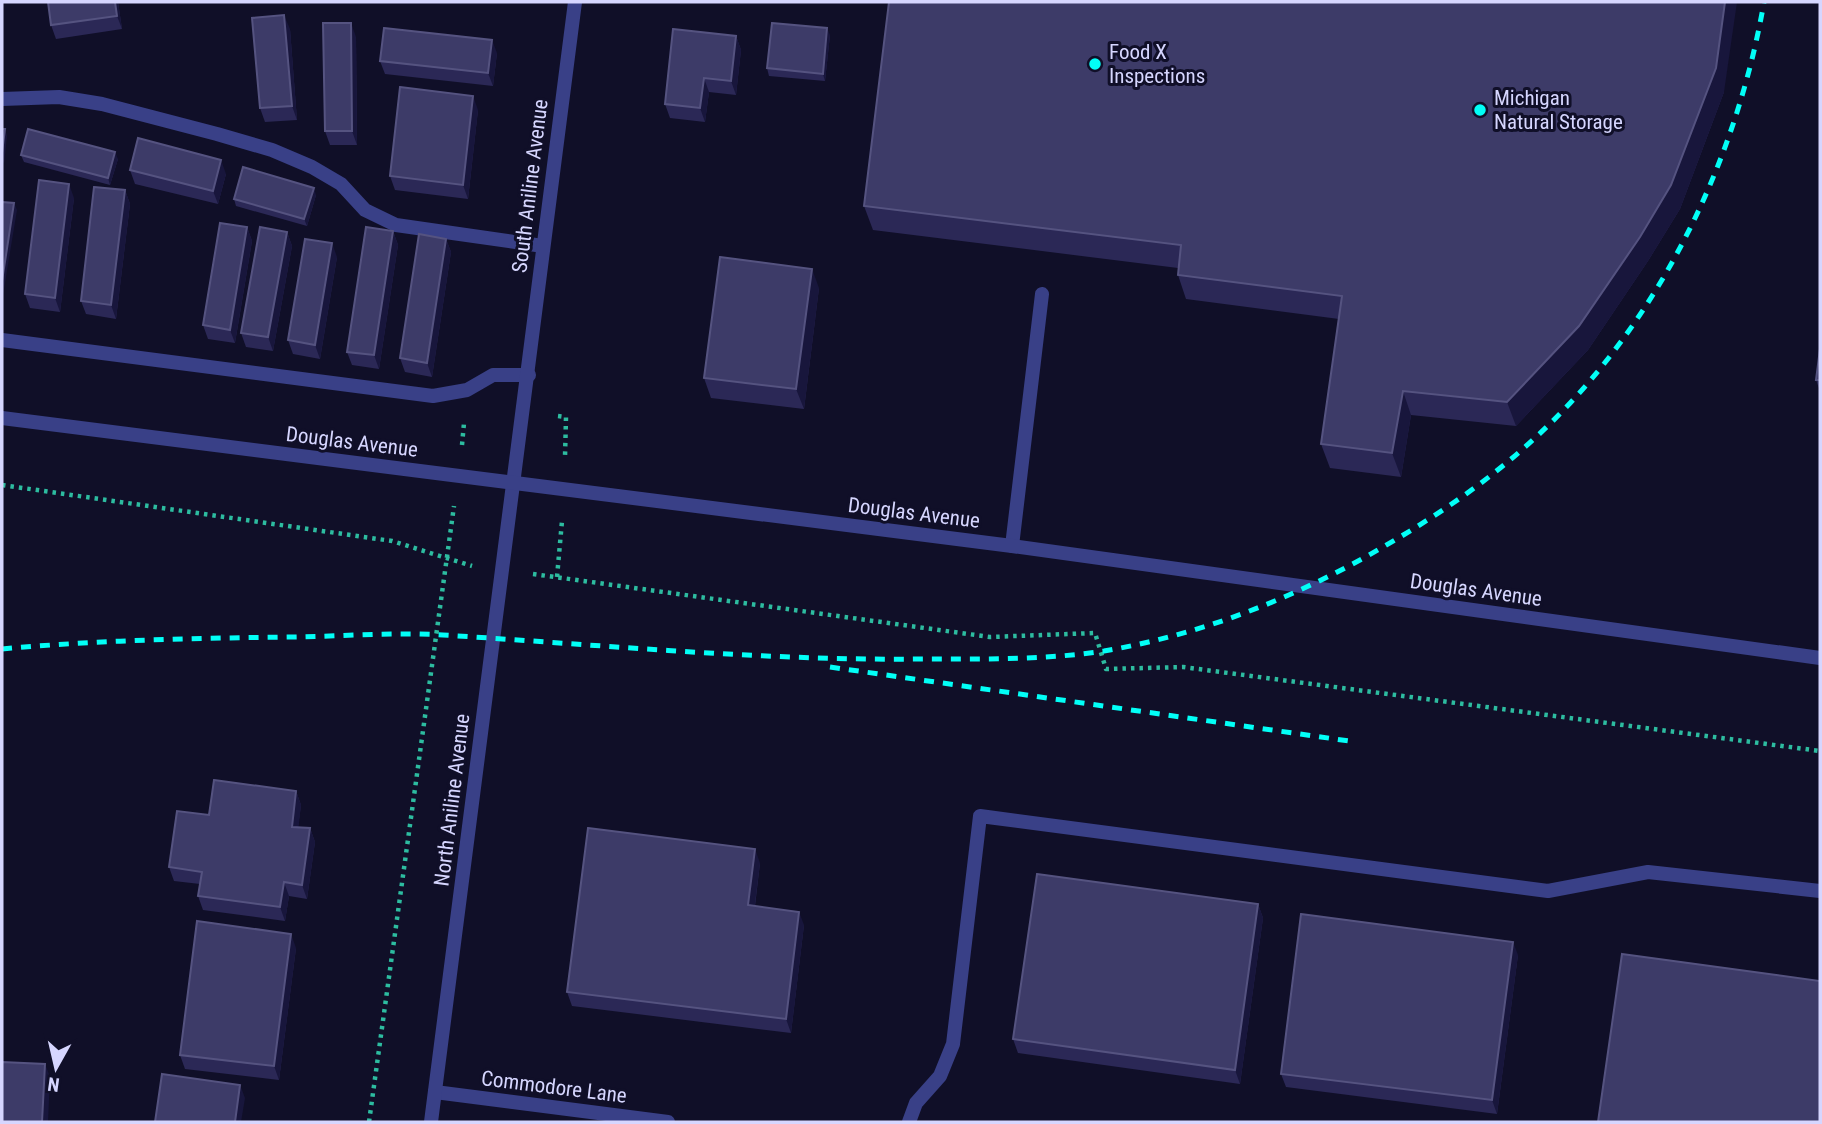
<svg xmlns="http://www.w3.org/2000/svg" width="1822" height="1124" viewBox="0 0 1822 1124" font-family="'Roboto Condensed',sans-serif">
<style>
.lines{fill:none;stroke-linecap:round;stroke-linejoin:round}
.path{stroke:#2dbca0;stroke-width:4.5;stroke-dasharray:3.5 5;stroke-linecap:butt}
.service{stroke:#394087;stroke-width:14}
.minor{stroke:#394087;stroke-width:14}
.tertiary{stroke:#394087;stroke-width:14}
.rail{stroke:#02fff7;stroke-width:5;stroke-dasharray:10 9;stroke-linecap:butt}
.wall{fill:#2b2856}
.shaded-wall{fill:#18163c}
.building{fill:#3d3b68;stroke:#555380;stroke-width:2}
.poi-dot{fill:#02fff7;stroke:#100f28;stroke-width:2.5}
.labels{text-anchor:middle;stroke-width:6;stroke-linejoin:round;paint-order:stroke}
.poi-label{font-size:21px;fill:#d6d6ff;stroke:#100f28;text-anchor:start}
.street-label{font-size:21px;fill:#d6d6ff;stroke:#100f28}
</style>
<rect width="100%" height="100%" fill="#100f28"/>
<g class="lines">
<g class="path">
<polyline points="558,416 566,417 565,457"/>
<polyline points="462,445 464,423"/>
<polyline points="2,485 392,541 472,566"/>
<polyline points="533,574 990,637 1095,633 1106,669 1183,667 1820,751"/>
<polyline points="557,577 562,521"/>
<polyline points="369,1122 454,506"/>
</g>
<g class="service">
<polyline points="2,99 59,97 102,104 217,134 272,150 312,167 341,184 365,210 396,225 543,246"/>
<polyline points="2,340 433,396 467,390 493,375 529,375"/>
<polyline points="1012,546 1042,294"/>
<polyline points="435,1092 668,1122"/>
<polyline points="909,1122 916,1103 940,1076 953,1044 980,816 1548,891 1648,872 1820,891"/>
</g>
<polyline class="minor" points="431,1122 575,2"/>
<polyline class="tertiary" points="2,418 1012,546 1820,658"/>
<g class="rail">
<path d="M2,649c98,-9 195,-11 294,-12 48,-1 98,-5 147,-2 161,10 321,26 483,24 59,0 119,1 178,-8 94,-16 183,-50 265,-96 55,-31 109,-66 156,-108 128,-113 210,-278 239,-445"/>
<polyline points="830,667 1349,741"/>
</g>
</g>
<g class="wall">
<polygon points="118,2 122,29 56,39 51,25"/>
<polygon points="290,29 297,120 265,122 260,108"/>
<polygon points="830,35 825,81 769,76 767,68"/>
<polygon points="736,36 741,50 736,95 709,92 705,122 670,118 665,104"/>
<polygon points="356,37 357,145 330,145 325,131"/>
<polygon points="497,53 493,86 385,74 380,61"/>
<polygon points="1724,92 1680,209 1648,261 1588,350 1516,426 1411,415 1401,477 1330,468 1321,444 1339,319 1186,299 1178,275 1178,268 873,230 864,206"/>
<polygon points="478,110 468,199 395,190 390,176"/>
<polygon points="21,155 118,159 110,185 24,162"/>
<polygon points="130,170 226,174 218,204 135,184"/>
<polygon points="125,190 130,204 116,319 86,314 81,301"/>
<polygon points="316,195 307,226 236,206 234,199"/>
<polygon points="74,198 60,312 30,308 25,294"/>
<polygon points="247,227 252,241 235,343 208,339 203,325"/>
<polygon points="393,231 398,245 379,369 352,365 347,352"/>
<polygon points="287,232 292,246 273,351 246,347 241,333"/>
<polygon points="446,239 451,252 432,377 405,372 400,358"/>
<polygon points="337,257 320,359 293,354 288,340"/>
<polygon points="819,288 804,409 711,398 704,378"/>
<polygon points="1820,349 1820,391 1816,380"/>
<polygon points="296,791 301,805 298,827 310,828 315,842 307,899 289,896 285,921 203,910 198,896 200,884 174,881 169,867 209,815"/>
<polygon points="760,863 755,906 804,925 791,1033 572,1006 567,992"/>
<polygon points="1258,904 1263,918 1240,1084 1018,1053 1013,1039"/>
<polygon points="296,948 279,1080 185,1069 180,1055"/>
<polygon points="1518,955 1497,1114 1286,1087 1281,1074"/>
</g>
<g class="shaded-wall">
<polygon points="115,2 118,2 122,29 117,16"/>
<polygon points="1725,2 1737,2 1724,92 1680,209 1648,261 1588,350 1516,426 1507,402"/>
<polygon points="284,15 290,29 297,120 292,106"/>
<polygon points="351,23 356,37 357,145 352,131"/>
<polygon points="827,28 830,35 825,81 823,74"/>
<polygon points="736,36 741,50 736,95 731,81"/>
<polygon points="492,40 497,53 493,86 488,73"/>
<polygon points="704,78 709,92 705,122 700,108"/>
<polygon points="473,96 478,110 468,199 463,185"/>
<polygon points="5,129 7,136 4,164 2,158 2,153"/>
<polygon points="115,152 118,159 110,185 108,178"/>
<polygon points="221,160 226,174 218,204 213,191"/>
<polygon points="69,184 74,198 60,312 55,298"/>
<polygon points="314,188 316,195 307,226 304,219"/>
<polygon points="125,190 130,204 116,319 111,305"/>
<polygon points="14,203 17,210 2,301 2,281"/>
<polygon points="247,227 252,241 235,343 230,330"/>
<polygon points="393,231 398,245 379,369 374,355"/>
<polygon points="287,232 292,246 273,351 268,337"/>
<polygon points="446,239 451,252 432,377 427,363"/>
<polygon points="332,243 337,257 320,359 315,345"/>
<polygon points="812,269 819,288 804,409 796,389"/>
<polygon points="1403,391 1411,415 1401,477 1392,453"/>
<polygon points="296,791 301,805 297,840 292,827"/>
<polygon points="310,828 315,842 307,899 302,885"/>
<polygon points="755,849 760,863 753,919 748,905"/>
<polygon points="284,882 289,896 285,921 280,907"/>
<polygon points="1258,904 1263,918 1240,1084 1235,1070"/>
<polygon points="799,912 804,925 791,1033 786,1019"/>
<polygon points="291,934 296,948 279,1080 274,1066"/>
<polygon points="1513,942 1518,955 1497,1114 1492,1100"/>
<polygon points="45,1064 50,1077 48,1122 42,1122"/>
<polygon points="240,1085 245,1098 241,1122 235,1122"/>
</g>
<g class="building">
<polygon points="48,2 115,2 117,16 51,25"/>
<polygon points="889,2 1725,2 1716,68 1671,185 1640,237 1579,326 1507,402 1403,391 1392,453 1321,444 1342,296 1178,275 1181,245 864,206"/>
<polygon points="284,15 292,106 260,108 252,18"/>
<polygon points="323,23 351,23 352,131 325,131"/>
<polygon points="772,23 827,28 823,74 767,68"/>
<polygon points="384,28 492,40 488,73 380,61"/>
<polygon points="673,29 736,36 731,81 704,78 700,108 665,104"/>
<polygon points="400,87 473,96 463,185 390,176"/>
<polygon points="2,129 5,129 2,153"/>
<polygon points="28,129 115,152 108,178 21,155"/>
<polygon points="138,138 221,160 213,191 130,170"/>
<polygon points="243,167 314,188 304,219 234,199"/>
<polygon points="39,180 69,184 55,298 25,294"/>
<polygon points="94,187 125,190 111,305 81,301"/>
<polygon points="2,202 14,203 2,281"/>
<polygon points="220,223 247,227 230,330 203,325"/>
<polygon points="260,227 287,232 268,337 241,333"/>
<polygon points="366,227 393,231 374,355 347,352"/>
<polygon points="419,234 446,239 427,363 400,358"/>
<polygon points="305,239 332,243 315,345 288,340"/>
<polygon points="720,257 812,269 796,389 704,378"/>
<polygon points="1820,349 1820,380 1816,380"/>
<polygon points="214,780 296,791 292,827 310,828 302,885 284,882 280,907 198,896 202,872 169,867 177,811 209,815"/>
<polygon points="588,828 755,849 748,905 799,912 786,1019 567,992"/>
<polygon points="1037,874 1258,904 1235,1070 1013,1039"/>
<polygon points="1301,914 1513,942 1492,1100 1281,1074"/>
<polygon points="197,921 291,934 274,1066 180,1055"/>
<polygon points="1622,954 1820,981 1820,1122 1598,1122"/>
<polygon points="2,1062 45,1064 42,1122 2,1122"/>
<polygon points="162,1074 240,1085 235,1122 155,1122"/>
</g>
<g class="poi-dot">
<circle cx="1095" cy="64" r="7"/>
<circle cx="1480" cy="110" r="7"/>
</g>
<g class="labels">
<g class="poi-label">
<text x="1109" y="59">Food X<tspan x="1109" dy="24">Inspections</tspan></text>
<text x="1494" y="105">Michigan<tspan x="1494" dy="24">Natural Storage</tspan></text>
</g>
<g class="street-label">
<text transform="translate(530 186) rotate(-83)" y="7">South Aniline Avenue</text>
<text transform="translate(352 442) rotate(7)" y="7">Douglas Avenue</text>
<text transform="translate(914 513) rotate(7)" y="7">Douglas Avenue</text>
<text transform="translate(1476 590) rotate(8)" y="7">Douglas Avenue</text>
<text transform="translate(452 800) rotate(-83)" y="7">North Aniline Avenue</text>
<text transform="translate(554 1087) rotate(7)" y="7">Commodore Lane</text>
</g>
</g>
<rect width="1822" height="1124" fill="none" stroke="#d6d6ff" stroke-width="7"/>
<g transform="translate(56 1068) rotate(188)" stroke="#100f28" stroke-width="5" paint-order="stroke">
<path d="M0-5L12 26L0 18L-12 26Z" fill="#d6d6ff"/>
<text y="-10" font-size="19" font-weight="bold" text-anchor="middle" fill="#d6d6ff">N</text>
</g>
</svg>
